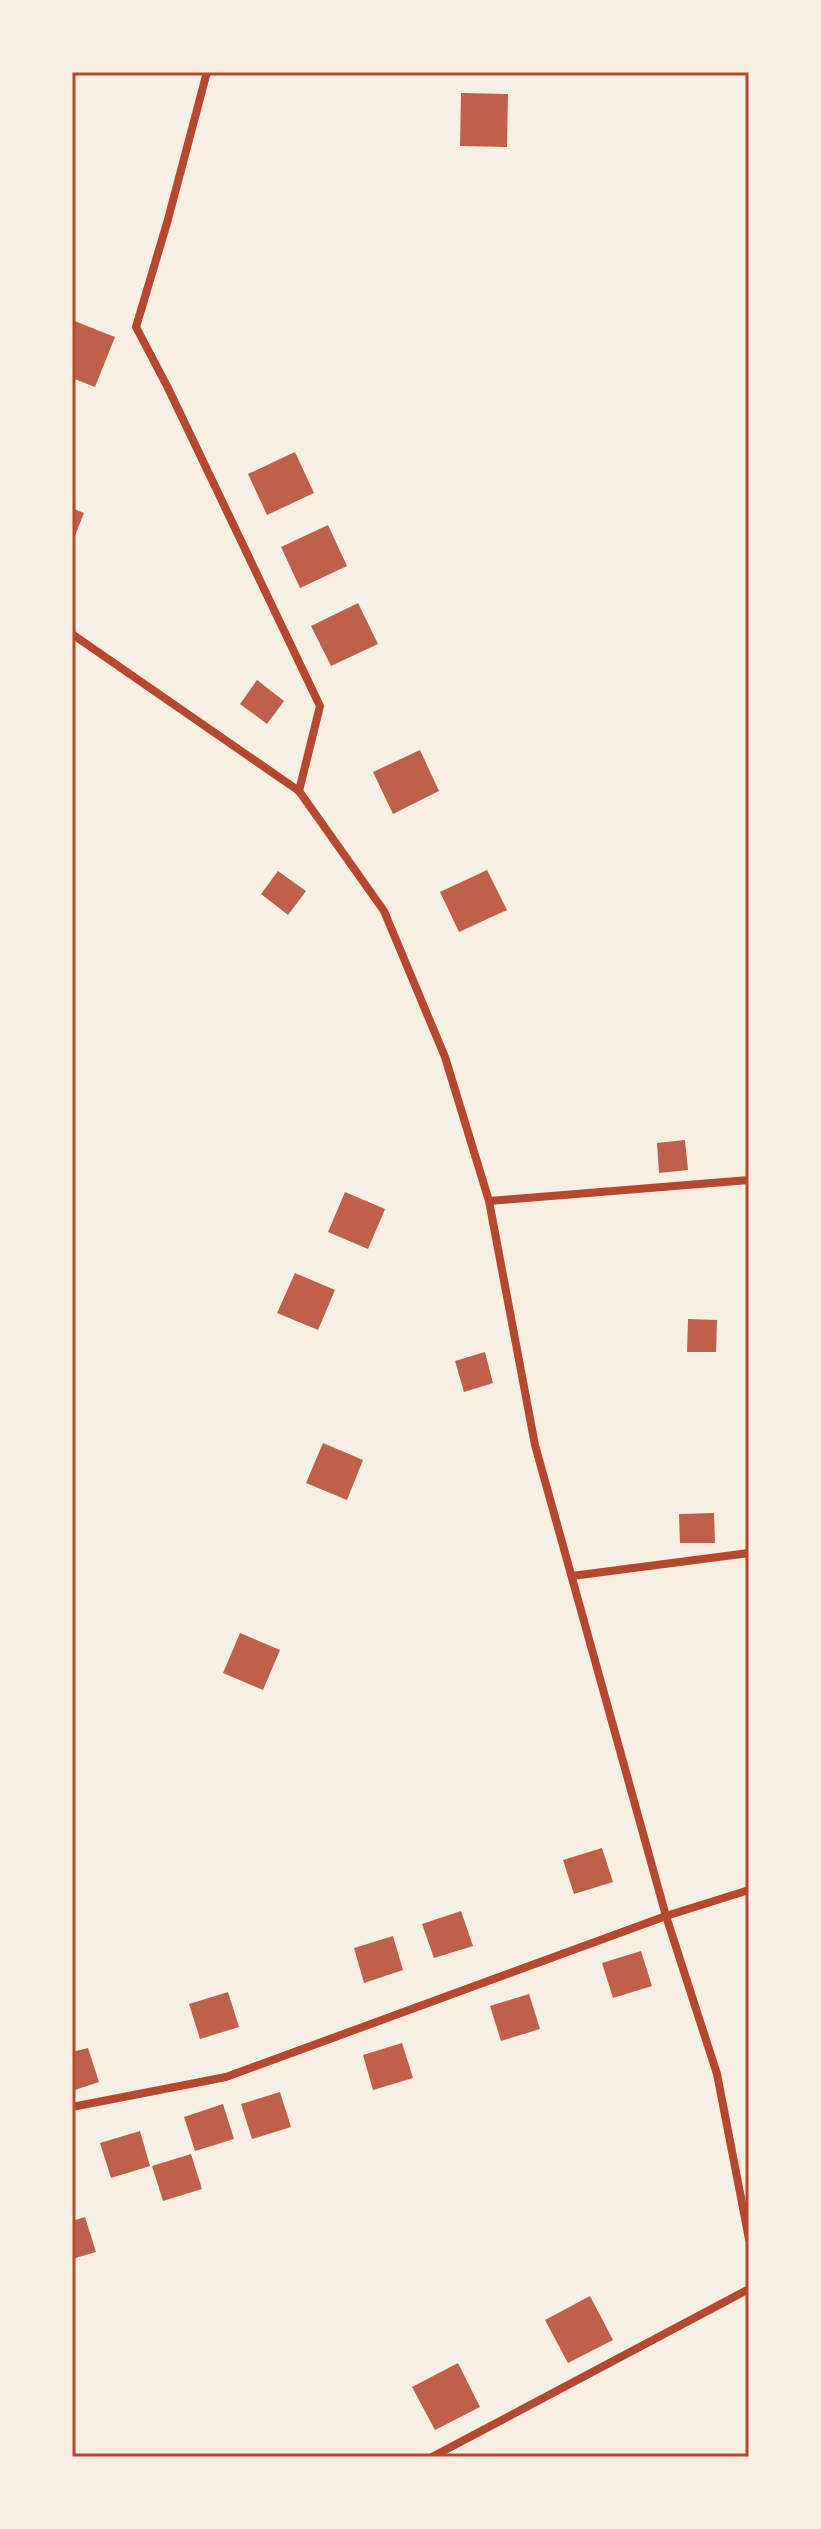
<svg xmlns="http://www.w3.org/2000/svg" width="821" height="2529" viewBox="0 0 821 2529" font-family="Manrope,sans-serif">
<style>
.building{fill:#bf614a}
.lines{fill:none;stroke-linecap:round;stroke-linejoin:round}
.minor{stroke:#b5482f;stroke-width:8}
.neatline{fill:none;stroke:#b5482f;stroke-width:3}
</style>
<rect width="100%" height="100%" fill="#f6efe4"/>
<g class="building">
<polygon points="461,93 508,94 507,147 460,146"/>
<polygon points="72,320 115,337 95,387 72,378"/>
<polygon points="295,452 314,493 267,515 248,474"/>
<polygon points="72,508 84,513 72,543"/>
<polygon points="328,525 347,566 300,588 281,547"/>
<polygon points="358,603 378,644 331,666 311,626"/>
<polygon points="257,680 284,701 267,724 240,704"/>
<polygon points="420,750 439,791 393,814 373,772"/>
<polygon points="487,870 507,910 459,932 440,892"/>
<polygon points="278,871 306,891 288,915 261,894"/>
<polygon points="685,1140 688,1170 659,1173 657,1143"/>
<polygon points="345,1192 385,1209 368,1249 328,1232"/>
<polygon points="295,1273 335,1290 318,1330 277,1313"/>
<polygon points="688,1319 717,1320 716,1352 687,1352"/>
<polygon points="485,1352 493,1383 464,1392 455,1361"/>
<polygon points="323,1443 363,1460 347,1500 306,1483"/>
<polygon points="714,1513 715,1543 680,1543 679,1514"/>
<polygon points="240,1633 280,1650 263,1690 223,1673"/>
<polygon points="602,1848 613,1882 574,1894 563,1860"/>
<polygon points="461,1911 473,1946 434,1958 422,1924"/>
<polygon points="393,1936 403,1970 364,1983 354,1948"/>
<polygon points="641,1951 652,1986 613,1998 602,1963"/>
<polygon points="228,1992 239,2027 200,2039 189,2004"/>
<polygon points="529,1994 540,2029 501,2041 490,2006"/>
<polygon points="402,2043 413,2078 373,2090 363,2055"/>
<polygon points="88,2048 99,2082 72,2091 72,2052"/>
<polygon points="280,2092 291,2127 252,2139 241,2104"/>
<polygon points="223,2104 234,2139 195,2151 184,2117"/>
<polygon points="140,2131 150,2166 111,2178 100,2143"/>
<polygon points="191,2154 202,2189 163,2201 152,2166"/>
<polygon points="85,2217 96,2252 72,2259 72,2221"/>
<polygon points="590,2296 613,2340 568,2363 545,2320"/>
<polygon points="458,2363 480,2407 435,2430 412,2387"/>
</g>
<g class="lines">
<g class="minor">
<polyline points="207,72 167,223 136,327 168,388 320,706 299,791"/>
<polyline points="72,634 299,791 384,911 445,1057 489,1201 535,1445 666,1916 717,2074 749,2239"/>
<polyline points="489,1201 749,1180"/>
<polyline points="572,1576 749,1553"/>
<polyline points="72,2107 226,2077 666,1916 749,1890"/>
<polyline points="432,2457 749,2289"/>
</g>
</g>
<rect width="821" height="2529" fill="none" stroke="#f6efe4" stroke-width="148"/>
<rect x="74" y="74" width="673" height="2381" class="neatline"/>
</svg>
